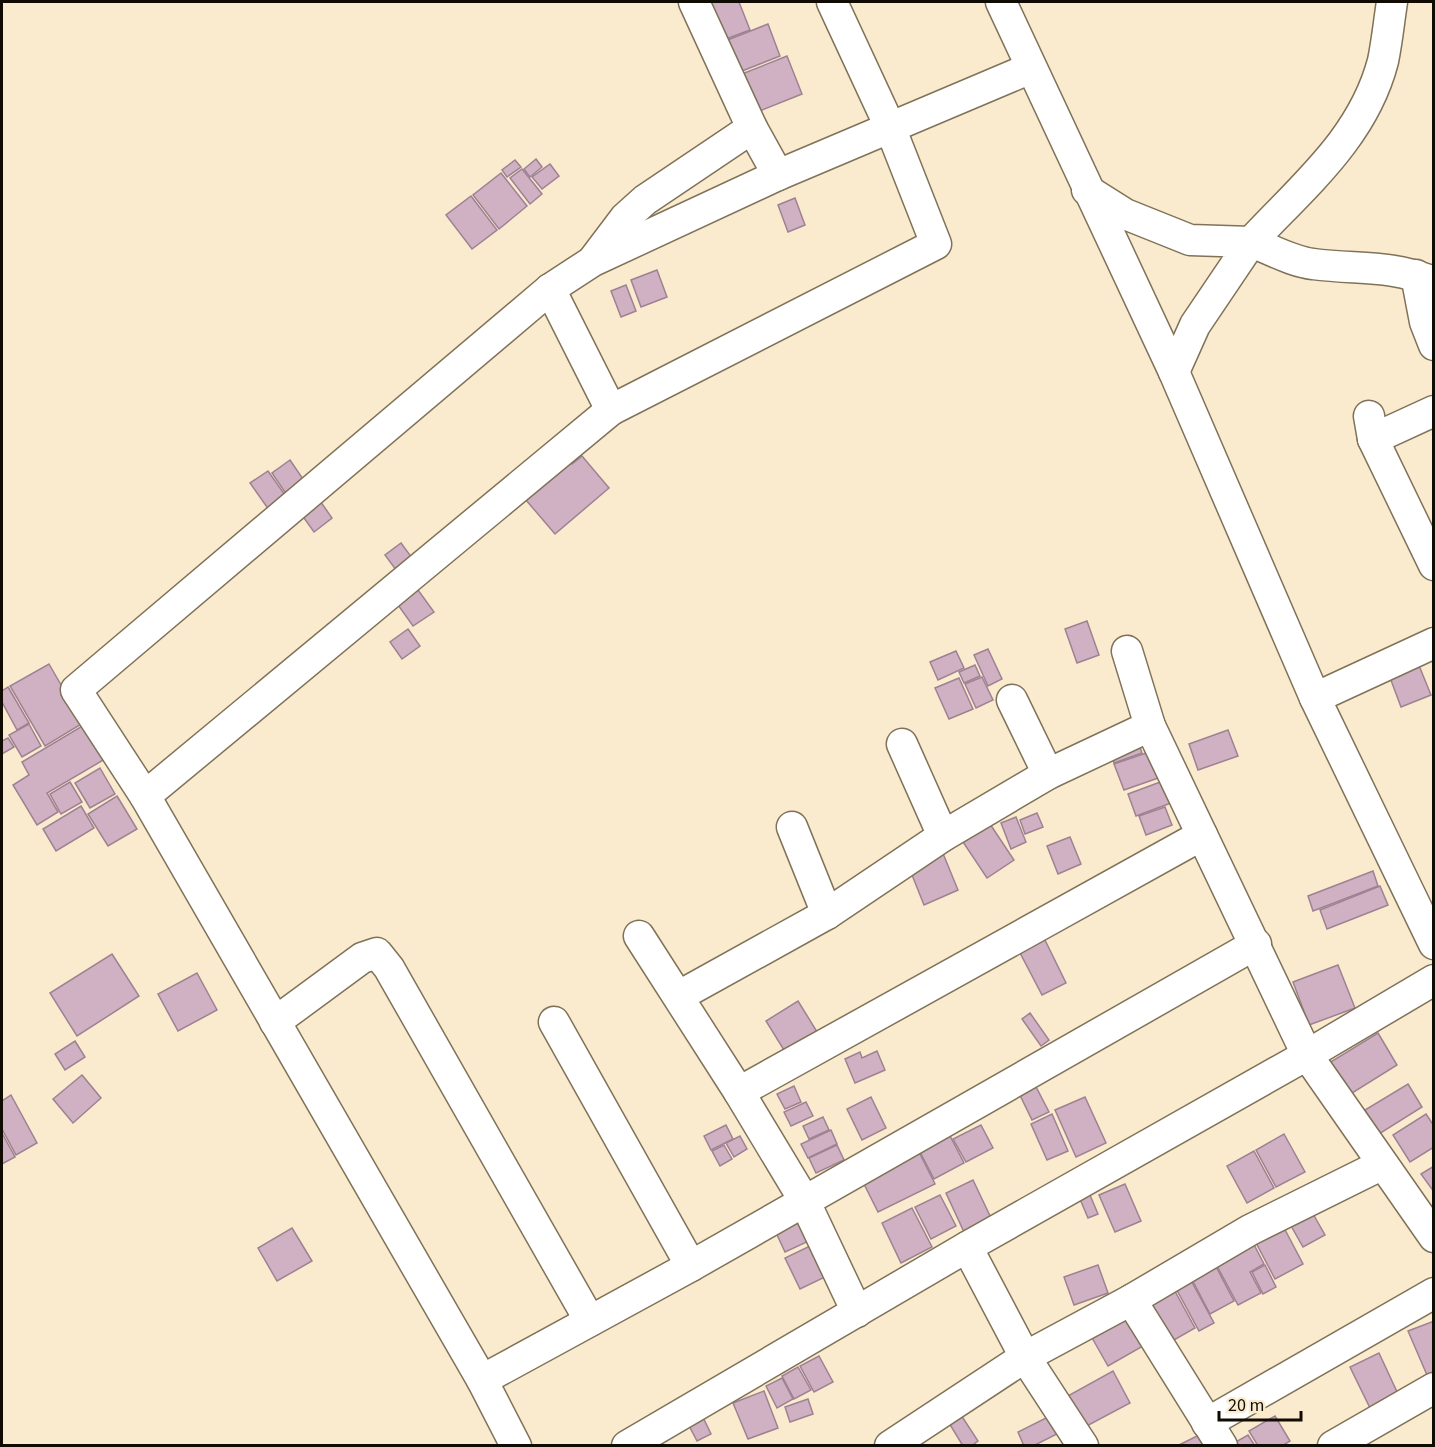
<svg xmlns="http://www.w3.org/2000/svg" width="1435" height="1447" viewBox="0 0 1435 1447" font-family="'Source Sans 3',sans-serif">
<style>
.building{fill:#cfb1c3;stroke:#9e8292;stroke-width:1.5}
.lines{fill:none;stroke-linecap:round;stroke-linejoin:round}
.minor-casing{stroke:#7f7258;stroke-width:33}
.minor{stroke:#fff;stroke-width:30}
</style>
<rect width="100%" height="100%" fill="#faebce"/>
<g class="building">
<polygon points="703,2 739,2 750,30 718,42"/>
<polygon points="768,24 780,56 732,75 720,43"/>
<polygon points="787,56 802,94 752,114 737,76"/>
<polygon points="536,159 542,167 530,177 524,169"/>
<polygon points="515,160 521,167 507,177 502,170"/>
<polygon points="550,164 559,176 542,189 532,177"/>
<polygon points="522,169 542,194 530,204 510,178"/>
<polygon points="501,173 527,206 499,229 473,195"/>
<polygon points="471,196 497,230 472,249 446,215"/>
<polygon points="795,198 805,225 788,232 778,205"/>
<polygon points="657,270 667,297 641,307 631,280"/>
<polygon points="626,285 636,311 621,317 611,291"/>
<polygon points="564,455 572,464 582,456 609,488 555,534 520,493"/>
<polygon points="290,460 307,485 289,498 272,473"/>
<polygon points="268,471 292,505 274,517 250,483"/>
<polygon points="318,498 332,518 314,532 299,511"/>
<polygon points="401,543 415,562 399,574 385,555"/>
<polygon points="418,590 434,612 413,626 398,605"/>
<polygon points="1087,621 1099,655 1077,663 1065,629"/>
<polygon points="408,629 420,646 402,659 390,642"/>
<polygon points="988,649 1002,679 988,686 974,655"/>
<polygon points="956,651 964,668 938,680 930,662"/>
<polygon points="1418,663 1431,695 1401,707 1389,675"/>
<polygon points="49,664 83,723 45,746 10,686"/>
<polygon points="975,665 980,676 964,683 959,672"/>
<polygon points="982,677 993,700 976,708 965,684"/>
<polygon points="959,678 973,709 949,719 935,688"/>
<polygon points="8,687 29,723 17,730 2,702 2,691"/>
<polygon points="29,724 41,746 22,757 9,735"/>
<polygon points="84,725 105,759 47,793 58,812 37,825 13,785 29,775 22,762"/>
<polygon points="1228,730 1238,756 1198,770 1189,744"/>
<polygon points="8,738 14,747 2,754 2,741"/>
<polygon points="1137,739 1142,753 1114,763 1110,749"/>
<polygon points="1152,751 1161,777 1124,790 1114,764"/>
<polygon points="100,768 115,794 90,808 75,783"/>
<polygon points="1171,778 1179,800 1136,816 1128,794"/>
<polygon points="70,782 82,802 61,814 50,794"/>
<polygon points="117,796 137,829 108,846 88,814"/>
<polygon points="81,806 94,828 56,851 43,829"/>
<polygon points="1165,807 1172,825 1146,835 1139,816"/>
<polygon points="1037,813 1043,827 1025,834 1020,820"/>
<polygon points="1016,817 1026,842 1011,849 1001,823"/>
<polygon points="988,821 1014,860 987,878 961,839"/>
<polygon points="1070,837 1081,864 1058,874 1047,846"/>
<polygon points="942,851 958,890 924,905 908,865"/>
<polygon points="1373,871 1378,886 1313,911 1308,896"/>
<polygon points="1380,886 1388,905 1327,929 1320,910"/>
<polygon points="1043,936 1066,983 1042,995 1018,949"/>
<polygon points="112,954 139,996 77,1036 50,993"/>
<polygon points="1338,965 1355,1008 1309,1025 1293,982"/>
<polygon points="197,973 217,1010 178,1031 158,994"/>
<polygon points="798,1001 819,1035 787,1055 766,1021"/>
<polygon points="1030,1013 1049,1040 1041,1046 1022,1019"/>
<polygon points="1378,1033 1397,1065 1349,1095 1329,1063"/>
<polygon points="75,1041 85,1057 65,1070 55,1054"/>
<polygon points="877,1051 885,1070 855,1083 845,1059 860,1052 862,1058"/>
<polygon points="82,1075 101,1098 73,1123 53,1099"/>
<polygon points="1033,1081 1049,1112 1032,1120 1017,1089"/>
<polygon points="1408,1084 1422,1107 1379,1134 1365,1110"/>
<polygon points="794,1086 801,1102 785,1109 777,1094"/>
<polygon points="11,1095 37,1143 16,1155 2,1129 2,1101"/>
<polygon points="871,1097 886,1128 862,1140 847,1109"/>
<polygon points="1085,1097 1106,1143 1076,1157 1055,1110"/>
<polygon points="806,1102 813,1116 791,1126 784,1112"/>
<polygon points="1052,1114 1068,1151 1047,1160 1031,1124"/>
<polygon points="1426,1114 1434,1126 1434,1147 1410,1162 1393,1135"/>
<polygon points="823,1117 829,1130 809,1139 803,1126"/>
<polygon points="726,1125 733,1139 711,1150 704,1136"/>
<polygon points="981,1125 993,1148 966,1162 953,1139"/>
<polygon points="831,1130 837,1144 808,1158 801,1144"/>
<polygon points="948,1132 964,1163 934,1179 918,1148"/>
<polygon points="2,1133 15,1157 2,1164"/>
<polygon points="1284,1134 1305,1172 1276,1187 1256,1150"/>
<polygon points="740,1136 747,1149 734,1157 726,1143"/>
<polygon points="724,1145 732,1159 720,1166 712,1151"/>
<polygon points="837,1145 844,1160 816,1173 809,1158"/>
<polygon points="1254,1151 1274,1188 1247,1203 1227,1166"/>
<polygon points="919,1152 935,1184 878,1212 862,1180"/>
<polygon points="1434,1166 1434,1192 1421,1174"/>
<polygon points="973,1180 991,1218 964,1232 946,1193"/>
<polygon points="1125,1184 1141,1221 1115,1232 1099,1195"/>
<polygon points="1087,1188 1098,1214 1088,1218 1077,1192"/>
<polygon points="940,1195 956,1226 931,1239 915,1207"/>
<polygon points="912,1208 932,1247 901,1263 882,1223"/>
<polygon points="1312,1212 1325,1235 1303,1247 1290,1224"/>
<polygon points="796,1213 809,1241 785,1252 772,1224"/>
<polygon points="1282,1224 1303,1264 1275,1279 1254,1239"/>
<polygon points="292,1228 312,1261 277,1281 258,1248"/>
<polygon points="1249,1235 1264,1264 1250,1272 1261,1293 1238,1305 1211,1255"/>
<polygon points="810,1246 825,1277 800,1289 785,1258"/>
<polygon points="1211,1257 1234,1301 1210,1314 1187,1270"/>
<polygon points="1098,1265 1108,1293 1074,1305 1064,1277"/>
<polygon points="1265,1265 1276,1287 1263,1294 1252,1272"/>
<polygon points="1187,1273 1214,1323 1199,1331 1172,1281"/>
<polygon points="1170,1282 1195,1328 1167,1344 1142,1298"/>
<polygon points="1134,1313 1150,1342 1108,1366 1087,1329"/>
<polygon points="1434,1321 1434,1372 1427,1375 1408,1331"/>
<polygon points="1379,1353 1398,1394 1370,1408 1350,1367"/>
<polygon points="819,1356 833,1382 814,1392 800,1366"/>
<polygon points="798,1367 811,1390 794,1399 782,1376"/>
<polygon points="1113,1371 1130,1403 1083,1428 1066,1397"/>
<polygon points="782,1378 793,1399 777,1408 766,1386"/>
<polygon points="764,1391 778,1428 748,1439 733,1403"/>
<polygon points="808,1399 813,1414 790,1422 785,1407"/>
<polygon points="699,1409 711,1434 697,1441 684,1416"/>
<polygon points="961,1415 978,1441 971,1446 963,1446 949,1423"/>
<polygon points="1050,1416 1059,1433 1033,1446 1024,1446 1018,1432"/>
<polygon points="1275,1416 1290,1441 1282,1446 1258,1446 1249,1431"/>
<polygon points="1209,1430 1216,1446 1177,1446"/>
<polygon points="1248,1435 1255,1446 1236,1446 1234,1443"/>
</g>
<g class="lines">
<defs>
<g id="minor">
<polyline points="694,2 752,128 778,175"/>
<polyline points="1001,2 1174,372 1315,698 1434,944"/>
<path d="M1392,2c-3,19 -5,40 -9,59 -20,77 -80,125 -132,181 19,7 42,20 62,22 47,6 74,0 121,18"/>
<polyline points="1087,190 1125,214 1190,240 1251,242 1195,325 1174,372"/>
<polyline points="594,259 625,218 645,200 752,128"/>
<polyline points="1416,275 1425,322 1434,345"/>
<polyline points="550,289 611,410"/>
<polyline points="1369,416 1373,439 1434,565"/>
<polyline points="1373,439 1434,411"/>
<polyline points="1127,651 1150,726 1307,1055 1434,1237"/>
<polyline points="1315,698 1434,643"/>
<polyline points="1012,700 1048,774"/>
<polyline points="902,744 943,836"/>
<polyline points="145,796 611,410 936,244 890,127 832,2"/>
<polyline points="792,827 827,914"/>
<polyline points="639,936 739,1092 804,1200 857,1312"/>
<polyline points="679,996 827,914 943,836 1048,774 1150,726"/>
<polyline points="275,1022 362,958 377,953 389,968 590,1321"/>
<polyline points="554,1022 691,1266"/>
<polyline points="739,1092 1202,835"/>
<polyline points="967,1247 1025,1357 1083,1446"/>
<polyline points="1131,1300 1222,1446"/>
<polyline points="482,1380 691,1266 1256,944"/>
<polyline points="1207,1423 1434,1293"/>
<polyline points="516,1446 482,1380 145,796 76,690 550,289 593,261 778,175 1031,68"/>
<polyline points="627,1446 967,1247 1307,1055 1434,980"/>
<polyline points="890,1446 1025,1357 1131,1300 1250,1230 1381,1165"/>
<polyline points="1333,1446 1434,1388"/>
</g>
</defs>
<use href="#minor" class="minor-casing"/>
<use href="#minor" class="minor"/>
</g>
<rect width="1435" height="1447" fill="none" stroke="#100b03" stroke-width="6"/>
<path d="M1219 1411v9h82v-9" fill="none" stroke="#100b03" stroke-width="3"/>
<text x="1228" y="1411" font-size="18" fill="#100b03" stroke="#faebce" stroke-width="4.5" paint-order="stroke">20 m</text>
</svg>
